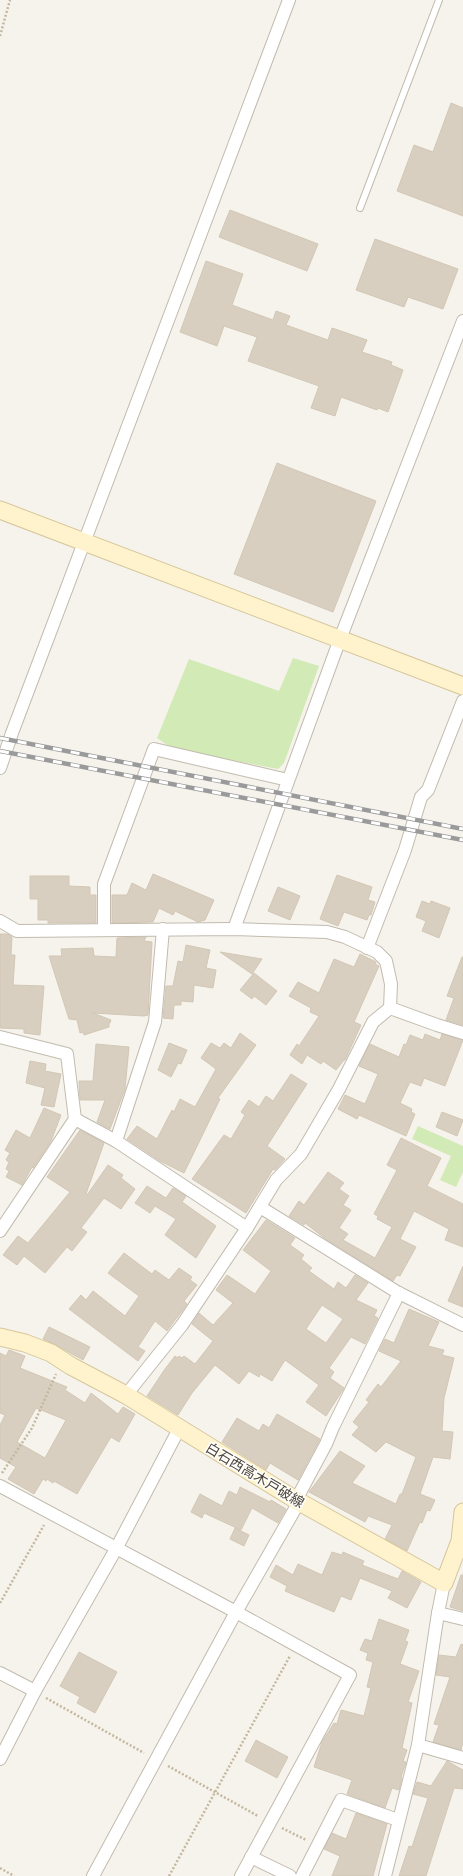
<svg xmlns="http://www.w3.org/2000/svg" width="463" height="1876" viewBox="0 0 463 1876" font-family="'Nunito Sans','Noto Sans JP',sans-serif">
<style>
.green{fill:#d2eab5}
.building{fill:#d8cfc1;stroke:#d3c7b4;fill-rule:evenodd}
.lines{fill:none;stroke-linecap:round;stroke-linejoin:round}
.lane-casing{stroke:#c2bbae;stroke-width:8}
.street-casing{stroke:#c2bbae;stroke-width:14}
.secondary-casing{stroke:#d6c79b;stroke-width:19}
.path{stroke:#c4b79f;stroke-width:2.5;stroke-dasharray:2 2;stroke-linecap:butt}
.lane{stroke:#fff;stroke-width:6}
.street{stroke:#fff;stroke-width:12}
.secondary{stroke:#fff3cd;stroke-width:17}
.rail-casing{stroke:#9a9a9a;stroke-width:4.5}
.rail{stroke:#fff;stroke-width:3;stroke-dasharray:9;stroke-linecap:butt}
.labels{text-anchor:middle;stroke-width:3;stroke-linejoin:round;paint-order:stroke}
.street-label{font-size:14px;fill:#4b4439;stroke:#fff}
</style>
<rect width="100%" height="100%" fill="#f6f3ec"/>
<g class="green">
<polygon points="293,658 319,666 284,763 278,769 173,749 157,738 189,659 279,691"/>
<polygon points="418,1126 463,1146 463,1172 456,1187 440,1180 451,1156 412,1139"/>
</g>
<g class="building">
<polygon points="451,103 463,108 463,216 397,191 414,145 433,152"/>
<polygon points="230,210 318,244 307,271 219,237"/>
<polygon points="375,239 458,269 443,309 408,297 404,307 356,290"/>
<polygon points="206,261 243,274 232,305 273,320 276,311 290,316 286,325 328,340 332,328 367,340 362,352 392,362 391,365 403,370 388,412 378,408 377,410 341,397 335,416 311,408 319,386 248,361 257,337 224,326 217,346 180,332"/>
<polygon points="277,463 376,501 333,612 234,574"/>
<polygon points="153,874 214,900 205,920 198,922 175,911 173,915 159,908 153,922 112,923 112,895 127,895 132,883 146,890"/>
<polygon points="337,875 372,887 368,900 375,902 371,915 369,915 367,920 344,912 338,926 320,919"/>
<polygon points="30,876 69,876 69,886 90,887 90,895 96,895 96,923 48,923 48,920 38,920 38,899 30,899"/>
<polygon points="278,887 300,896 290,920 268,911"/>
<polygon points="422,901 430,904 431,901 450,908 439,938 422,931 426,921 416,917"/>
<polygon points="0,934 8,934 12,937 11,955 15,955 13,985 44,986 40,1035 24,1033 24,1029 0,1028"/>
<polygon points="146,937 144,941 152,942 148,1015 144,1016 93,1013 111,1020 110,1023 109,1023 109,1027 84,1035 83,1032 80,1033 77,1020 69,1019 49,956 62,956 61,949 93,948 94,956 116,957 117,938"/>
<polygon points="186,945 210,950 206,968 216,970 213,988 194,985 193,1002 181,1001 181,1005 174,1005 173,1019 163,1018 166,986 173,986 178,961 183,962"/>
<polygon points="220,952 262,959 252,974"/>
<polygon points="360,954 376,962 375,964 379,966 354,1022 361,1025 345,1060 344,1060 336,1070 323,1061 321,1064 307,1055 302,1064 290,1055 297,1044 299,1046 319,1016 310,1012 311,1008 289,996 298,982 319,993 334,959 354,967"/>
<polygon points="462,957 463,957 463,1025 446,1020 454,998 447,996"/>
<polygon points="254,973 277,991 266,1005 254,996 252,999 240,990"/>
<polygon points="240,1033 256,1045 218,1098 220,1099 184,1173 160,1161 127,1139 137,1126 157,1139 172,1110 174,1112 180,1099 195,1107 216,1069 201,1058 211,1043 220,1048 224,1043 231,1048"/>
<polygon points="425,1034 440,1040 442,1034 463,1040 445,1086 424,1078 421,1086 410,1082 400,1103 412,1109 411,1112 415,1114 406,1136 359,1115 357,1119 338,1109 345,1095 365,1104 378,1074 359,1066 370,1044 399,1057 404,1044 406,1045 410,1035 423,1040"/>
<polygon points="169,1043 187,1050 181,1064 178,1063 171,1077 158,1070"/>
<polygon points="96,1044 129,1047 125,1089 110,1129 97,1122 105,1100 80,1100 79,1081 93,1081"/>
<polygon points="30,1061 46,1064 45,1071 61,1074 54,1107 41,1105 45,1088 26,1083"/>
<polygon points="291,1074 307,1084 267,1146 285,1159 275,1170 273,1169 246,1213 192,1179 224,1135 231,1139 245,1115 241,1112 249,1100 259,1107 266,1096 273,1101"/>
<polygon points="44,1108 61,1115 51,1141 33,1168 32,1167 22,1185 6,1177 9,1171 6,1169 9,1162 6,1160 10,1153 5,1150 16,1130 30,1138"/>
<polygon points="442,1112 463,1120 457,1136 436,1127"/>
<polygon points="80,1130 104,1143 86,1194 87,1195 108,1165 123,1175 121,1178 135,1189 121,1209 104,1198 81,1228 87,1232 72,1251 67,1247 45,1273 24,1256 17,1265 3,1255 18,1236 28,1243 70,1192 47,1177"/>
<polygon points="401,1138 441,1158 427,1186 463,1204 463,1247 445,1240 449,1229 414,1211 400,1239 416,1247 400,1276 397,1275 393,1281 327,1240 305,1223 304,1225 289,1216 299,1201 304,1205 328,1172 344,1183 339,1189 349,1196 343,1205 351,1210 339,1228 348,1234 343,1240 375,1258 392,1227 377,1219 378,1216 374,1214 397,1170 387,1165"/>
<polygon points="147,1186 166,1198 173,1188 186,1196 182,1202 216,1226 196,1258 165,1235 176,1219 155,1206 150,1213 135,1203"/>
<path d="M266,1220l29,18 -5,7 14,10 -3,4 11,9 -3,3 25,18 4,-7 8,6 9,-13 13,8 -12,17 21,10 -3,6 4,2 -13,26 -14,-7 -22,31 5,4 -4,6 14,10 -18,28 -20,-14 13,-17 -34,-25 -13,21 -12,-7 -1,3 -10,-6 -10,13 -24,-19 -23,28 -14,22 -31,-19 18,-27 10,-13 3,2 1,-2 3,2 2,-2 11,8 18,-23 -21,-17 7,-11 14,12 20,-22 -17,-13 11,-15 28,19 16,-23 -28,-21zM322,1305l21,14 -17,24 -20,-14z"/>
<polygon points="124,1253 152,1274 155,1270 169,1280 179,1268 192,1277 190,1280 197,1285 184,1301 187,1304 167,1331 155,1321 138,1347 145,1351 138,1361 69,1309 81,1295 86,1300 93,1291 125,1316 139,1296 108,1273"/>
<polygon points="463,1266 463,1307 448,1301"/>
<polygon points="409,1309 439,1322 428,1346 444,1350 442,1355 454,1358 444,1398 442,1431 453,1432 450,1459 433,1457 420,1494 435,1500 430,1511 427,1510 422,1523 420,1522 407,1551 385,1539 392,1525 368,1516 365,1522 309,1492 340,1451 365,1466 352,1483 396,1504 400,1494 402,1494 416,1457 386,1442 376,1452 352,1435 359,1427 353,1422 369,1402 366,1400 378,1384 381,1387 401,1361 379,1351 385,1339 394,1343"/>
<polygon points="49,1327 90,1347 83,1360 56,1345 43,1339"/>
<path d="M9,1350l16,6 -5,12 47,19 -2,3 20,13 6,-10 27,21 5,-7 12,7 -16,28 -8,-5 -34,57 -23,-13 -1,2 -6,-4 -1,2 -3,-2 -9,15 -26,-15 8,-12 -16,-9v-33l5,-10 -5,-2v-60l6,3zM36,1408l30,12 -21,38 -28,-16z"/>
<polygon points="277,1414 320,1439 298,1480 270,1463 266,1470 222,1442 237,1418 259,1431 263,1424 269,1428"/>
<polygon points="240,1487 270,1502 271,1500 286,1509 278,1523 252,1508 241,1530 204,1513 202,1518 191,1512 200,1494 222,1506 229,1491 237,1495"/>
<polygon points="235,1528 249,1535 244,1546 230,1539"/>
<polygon points="332,1552 342,1555 343,1552 364,1561 362,1565 398,1579 402,1571 421,1582 407,1608 388,1598 392,1591 360,1578 351,1600 341,1596 334,1612 285,1591 287,1586 270,1577 276,1565 293,1575 298,1564 322,1575"/>
<polygon points="461,1575 463,1575 463,1611 450,1607"/>
<polygon points="379,1619 409,1630 405,1641 408,1642 400,1664 419,1671 408,1702 412,1703 402,1748 407,1750 403,1761 406,1762 401,1777 402,1778 399,1790 392,1788 385,1808 347,1794 352,1780 314,1767 322,1742 334,1723 337,1724 341,1710 364,1716 371,1688 367,1687 373,1662 366,1660 368,1653 360,1650 365,1639 372,1641"/>
<polygon points="461,1644 463,1645 463,1742 461,1750 433,1742 439,1725 434,1724 450,1677 436,1675 439,1655 456,1657"/>
<polygon points="79,1652 117,1672 95,1713 77,1703 80,1697 60,1686"/>
<polygon points="256,1740 288,1757 277,1778 245,1761"/>
<polygon points="447,1761 463,1770 463,1789 454,1788 426,1876 399,1876 409,1846 412,1847 428,1798 413,1794 417,1782 431,1786"/>
<polygon points="356,1813 387,1824 373,1876 332,1876 340,1856 324,1849 332,1833 346,1839"/>
</g>
<g class="lines">
<defs>
<polyline id="lane" points="360,208 439,0"/>
<g id="street">
<polyline points="0,768 12,733 289,0"/>
<polyline points="0,921 17,931 234,929 327,932 345,937 377,952 386,961 391,984 390,1008 373,1022 339,1089 301,1154 276,1180 247,1228 182,1325 126,1395"/>
<polyline points="234,929 340,639 463,321"/>
<polyline points="104,930 104,884 154,749 288,780"/>
<polyline points="367,948 405,850 421,797 428,790 463,701"/>
<polyline points="390,1008 437,1025 463,1033"/>
<polyline points="0,1037 67,1054 75,1119"/>
<polyline points="116,1141 155,1022 163,929"/>
<polyline points="260,1207 397,1292 463,1325"/>
<polyline points="0,1231 75,1119 116,1141 247,1228"/>
<polyline points="0,1486 236,1612 350,1675 241,1876"/>
<polyline points="296,1500 326,1444 333,1427 399,1293"/>
<polyline points="438,1613 463,1619"/>
<polyline points="0,1673 35,1691"/>
<polyline points="418,1745 463,1758"/>
<polyline points="0,1759 35,1691 116,1549 179,1429"/>
<polyline points="251,1857 290,1876"/>
<polyline points="93,1876 236,1612 299,1502"/>
<polyline points="302,1876 341,1800 398,1820"/>
<polyline points="385,1876 418,1745 438,1613 444,1583"/>
</g>
<g id="secondary">
<polyline points="0,510 463,686"/>
<polyline points="0,1337 25,1343 51,1353 71,1366 126,1395 296,1500 444,1583 460,1541 463,1512"/>
</g>
</defs>
<use href="#lane" class="lane-casing"/>
<use href="#street" class="street-casing"/>
<use href="#secondary" class="secondary-casing"/>
<g class="path">
<polyline points="0,36 10,0"/>
<polyline points="2,1473 32,1428 56,1374"/>
<polyline points="0,1603 44,1525"/>
<polyline points="46,1698 144,1753"/>
<polyline points="168,1766 258,1816"/>
<polyline points="282,1828 306,1840"/>
<polyline points="0,1868 14,1876"/>
<polyline points="169,1876 290,1656"/>
</g>
<use href="#lane" class="lane"/>
<use href="#street" class="street"/>
<use href="#secondary" class="secondary"/>
<defs>
<g id="rail">
<polyline points="0,738 463,829"/>
<polyline points="0,751 463,840"/>
</g>
</defs>
<use href="#rail" class="rail-casing"/>
<use href="#rail" class="rail"/>
</g>
<g class="labels">
<g class="street-label">
<text transform="translate(255 1475) rotate(31)" y="5">白石西高木戸破線</text>
</g>
</g>
</svg>
